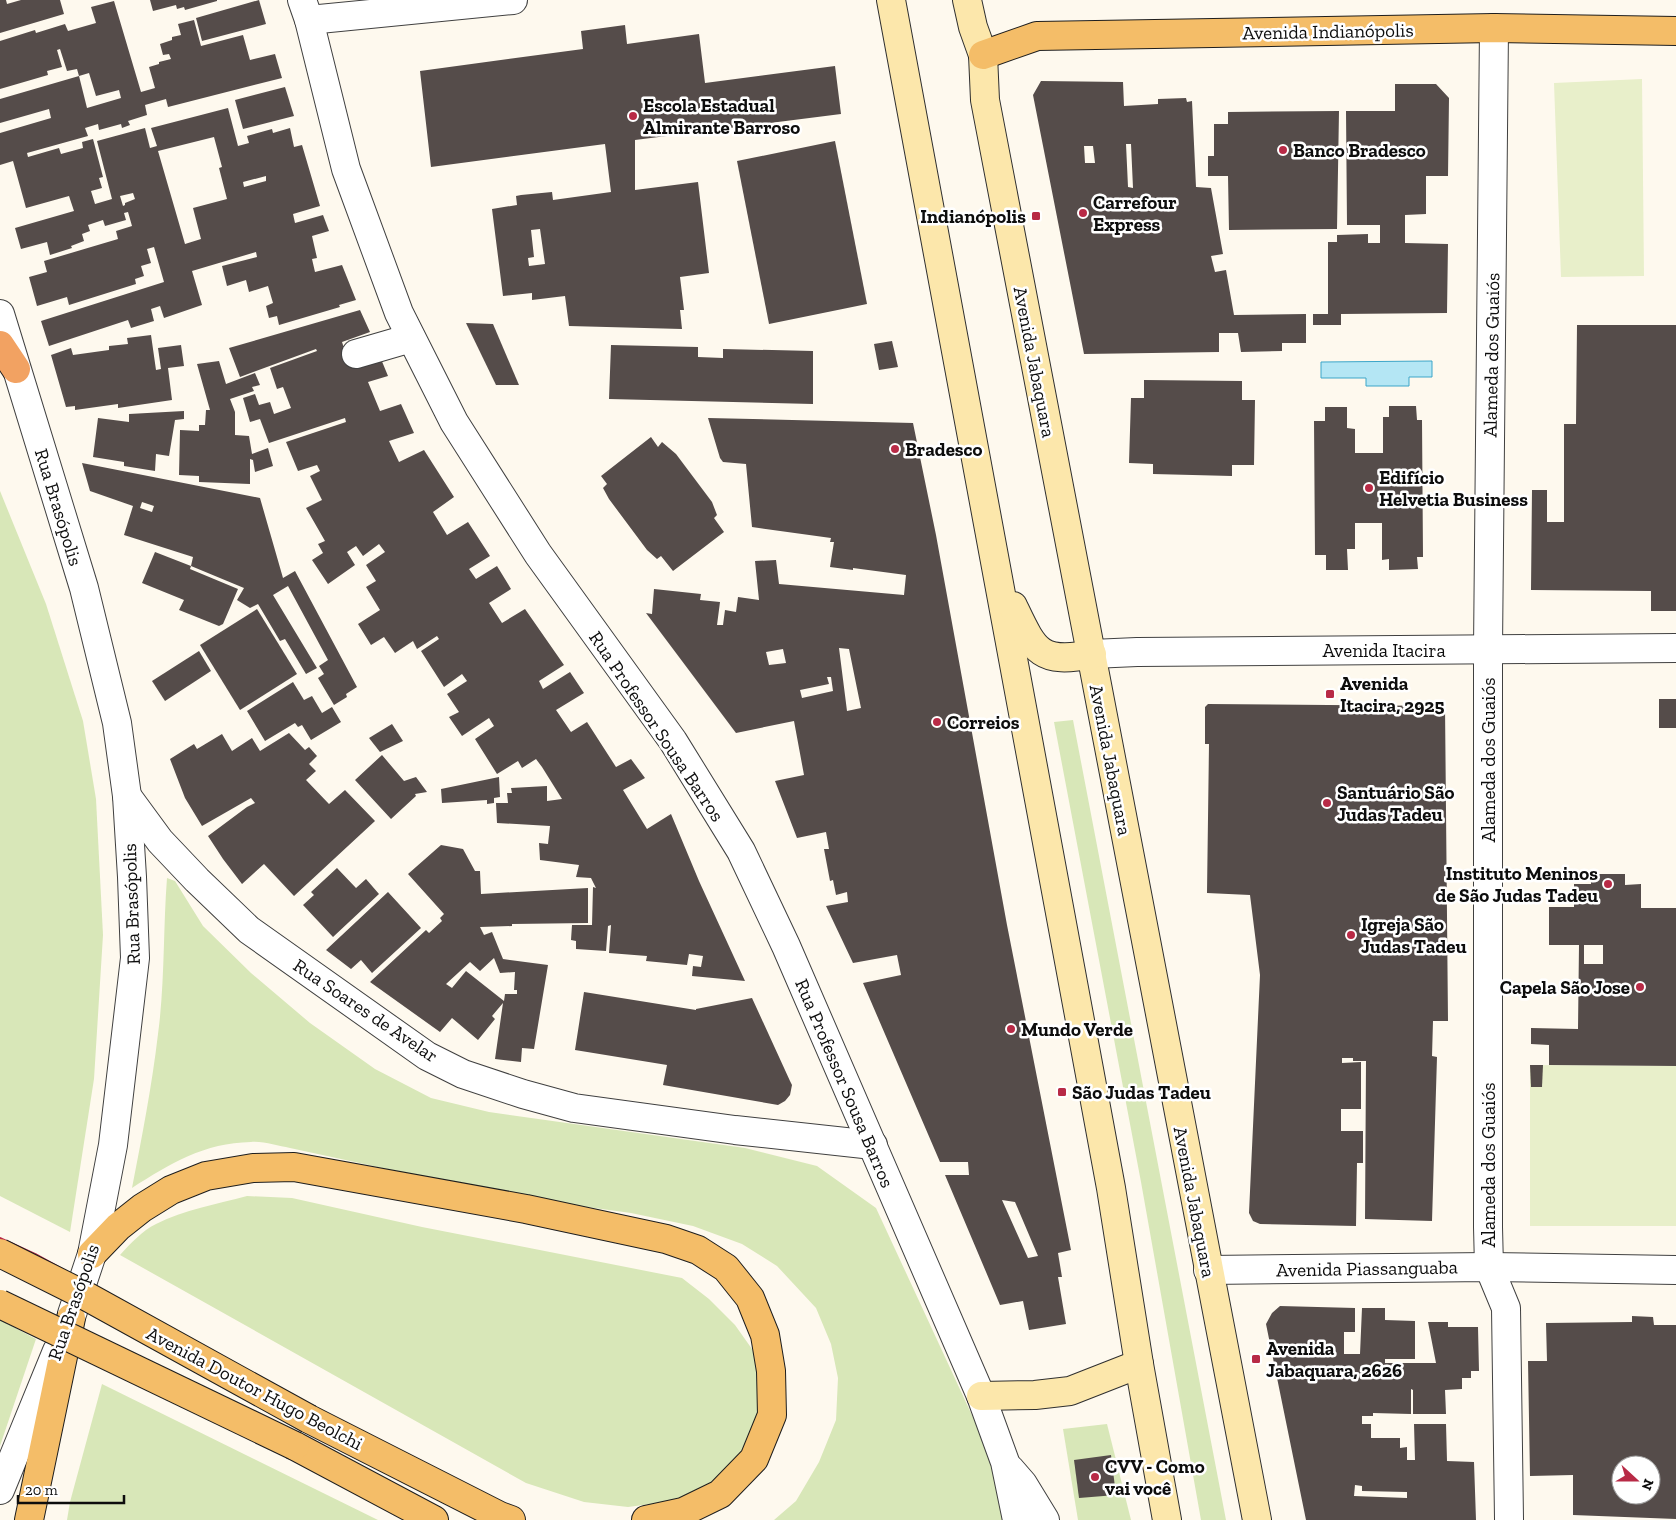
<svg xmlns="http://www.w3.org/2000/svg" width="1676" height="1520" viewBox="0 0 1676 1520" font-family="'Zilla Slab',serif">
<style>
.green{fill:#d8e7b8}
.pitch{fill:#e8efca}
.water{fill:#b4e6f4;stroke:#3da6c9}
.building{fill:#554c4a;fill-rule:evenodd}
.lines{fill:none;stroke-linecap:round;stroke-linejoin:round}
.minor-casing{stroke:#404040;stroke-width:30}
.tertiary-casing{stroke:#404040;stroke-width:30}
.secondary-casing{stroke:#2f2f2f;stroke-width:30}
.primary-casing{stroke:#1e1e1e;stroke-width:30}
.trunk-casing{stroke:#1e1e1e;stroke-width:30}
.minor{stroke:#fff;stroke-width:28}
.tertiary{stroke:#fff;stroke-width:28}
.secondary{stroke:#fce7ab;stroke-width:28}
.primary{stroke:#f4bd68;stroke-width:28}
.trunk{stroke:#f2a262;stroke-width:28}
.rail{stroke:#b82a46;stroke-width:4}
.primary-bridge-casing{stroke:#1e1e1e;stroke-width:30;stroke-linecap:butt}
.primary-bridge{stroke:#f4bd68;stroke-width:28}
.poi-dot{fill:#b82a46;stroke:#fff;stroke-width:2}
.labels{text-anchor:middle;stroke-width:5;stroke-linejoin:round;paint-order:stroke}
.street-label{font-size:19px;fill:#0d0d0d;stroke:#fff}
.poi-label{font-size:19px;font-weight:bold;fill:#0d0d0d;stroke:#fff;text-anchor:start}
</style>
<rect width="100%" height="100%" fill="#fef9ee"/>
<g class="green">
<polygon points="0,491 46,604 83,721 96,799 103,935 94,1079 70,1232 0,1196"/>
<polygon points="1073,720 1226,1520 1201,1520 1141,1182 1054,722"/>
<path d="M167,878l8,3 28,45 48,47 59,50 65,46 56,29 58,14 256,36 72,18 59,42 113,244 25,68h-240l22,-19 23,-39 17,-42 2,-42 -7,-34 -15,-36 -39,-42 -35,-22 -49,-18 -62,-13 -110,-15 -231,-50c-12,-2 -26,-7 -39,-6 -47,1 -80,21 -119,46 10,-51 20,-103 26,-154 7,-52 5,-104 9,-156z"/>
<path d="M247,1196l45,2 130,29 260,51 27,21 26,26 17,24 11,35 -1,35 -10,29 -27,32 -36,19 -61,8 -44,-5 -58,-19 -406,-228c11,-12 22,-24 36,-31 28,-14 61,-20 91,-28z"/>
<polygon points="0,1320 36,1339 0,1446"/>
<polygon points="102,1384 378,1520 67,1520 70,1502"/>
<polygon points="1107,1424 1131,1520 1078,1520 1063,1429"/>
</g>
<g class="pitch">
<polygon points="1642,79 1644,276 1561,277 1554,83"/>
<polygon points="1530,1065 1676,1066 1676,1226 1530,1226"/>
</g>
<polygon class="water" points="1432,361 1432,377 1409,377 1409,386 1366,386 1366,378 1321,378 1321,362"/>
<g class="building">
<polygon points="0,0 6,0 7,4 21,0 60,0 64,14 0,33"/>
<polygon points="150,0 217,0 217,1 185,10 184,7 177,9 176,5 153,11"/>
<polygon points="259,0 266,24 202,41 196,18"/>
<path d="M114,1l27,91 14,-4 -6,-21 10,-3v-2l12,-3 -2,-5 -6,1 -3,-11 12,-4v-3l9,-2 -3,-11 16,-4 7,26 42,-11 7,25 25,-6 7,24 -114,29 -2,-8 -21,6 2,10 -19,6 2,4 -8,3 -1,-4 -22,6 -1,-6 -13,4 3,8 -61,17 1,4 31,-9 2,6 22,-6 -1,-6 11,-3 10,38 -4,1 3,10 -11,3 4,13 17,-5 -15,-58 48,-13 5,20 7,-2 -6,-18 77,-20 10,38 11,-3 -2,-7 25,-7 1,4 17,-5 4,19 8,-2 18,61 -27,8 2,9 28,-8 6,16 -17,5 5,22 -5,1 3,13 27,-7 14,35 -17,5 1,2 -61,18 -2,-9 -8,2 -3,-12 7,-3 -5,-17 -19,6 -3,-12 -19,6 -5,-20 35,-9 -1,-5 -64,19 10,34 -38,13 -4,-12 -9,3 3,12 -23,7 -3,-8 -79,26 -8,-25 123,-39 -10,-35 -7,2 4,14 -10,3 3,10 -9,3 1,5 -67,21 -2,-8 -30,9 -8,-29 18,-5 -3,-11 74,-22 -2,-8 16,-5 -4,-14 -4,1 2,7 -21,6 -2,-6 -15,5 2,6 -8,3 2,7 -13,5 1,2 -22,7 -3,-13 -26,7 -6,-21 59,-17 -5,-15 -43,12 -13,-47 -13,4v-32l51,-15 -2,-9 -49,14v-24l79,-23 8,32 34,-10 -2,-8 -23,6 -7,-23 -10,3 -2,-7 -10,2 -7,-22 -3,1 5,17 -15,4 1,4 -48,14v-48l35,-11 1,3 29,-9 3,7 28,-8 -5,-16zM214,137l8,30 -3,1 8,31 -34,9 8,31 -16,5 -27,-93zM266,176v5l-22,6 -1,-5zM133,193l2,6 -10,4v2l-2,1 -3,-10z"/>
<path d="M625,25l2,19 72,-10 6,49 130,-17 6,48 -206,26v50l63,-8 11,91 -29,4 4,33h-4l2,19 -113,-3 -4,-30 -33,4v-7l-29,3 -11,-87 25,-4 -1,-9 5,-1 31,-3 1,8 58,-8 -6,-48 -174,23 -11,-96 163,-22 -2,-18zM540,229l5,35 -16,2 -1,-8 6,-1 -3,-27z"/>
<path d="M1041,81l82,1 1,24 34,-2v-5l28,-1 1,4 5,-1 4,86 15,1 12,66 -12,2 4,16 11,-2 8,45 72,-1v29h-24v8l-41,1 -3,-19h-19v19l-135,2 -51,-259zM1126,144h5l2,44 -5,-1zM1084,146h9l2,17h-10z"/>
<polygon points="1395,84 1436,84 1449,98 1448,176 1426,176 1426,214 1405,215 1405,243 1448,244 1447,313 1341,314 1341,325 1313,325 1313,314 1328,314 1328,242 1337,242 1337,235 1368,234 1368,243 1380,243 1380,225 1347,225 1346,111 1395,111"/>
<polygon points="285,87 294,116 243,129 235,100"/>
<polygon points="1339,111 1337,229 1229,230 1228,176 1208,176 1208,156 1214,156 1214,124 1228,124 1228,112"/>
<polygon points="835,141 867,304 769,324 737,161"/>
<polygon points="360,310 370,332 342,342 347,357 381,359 388,376 368,382 380,411 401,404 414,433 389,441 399,462 424,450 454,497 433,512 447,535 468,522 490,556 469,569 476,579 497,566 511,589 489,603 502,623 525,609 564,665 539,681 543,689 570,672 584,693 556,710 571,732 587,722 616,767 631,759 645,778 623,790 647,829 671,814 699,881 745,981 692,976 693,966 701,967 703,956 689,954 687,965 646,961 647,956 609,953 611,925 608,926 606,951 576,949 576,941 571,940 572,925 592,925 593,887 596,888 591,878 576,877 579,865 540,860 539,843 548,844 550,826 497,823 496,803 508,803 507,793 512,793 511,788 547,786 547,801 562,799 542,767 536,759 522,768 518,761 497,774 475,739 494,726 489,718 462,736 449,717 459,712 447,694 467,681 462,674 444,687 421,651 439,639 437,636 417,649 413,641 395,653 384,637 371,645 358,624 380,610 366,587 376,581 366,565 385,552 379,544 363,556 356,546 347,552 355,565 328,584 312,560 323,553 318,544 325,541 306,508 322,500 310,476 320,471 317,465 298,471 286,442 346,422 345,418 269,443 260,419 250,422 243,398 255,394 259,405 270,402 274,414 291,408 283,387 277,389 270,368 317,351 316,349 240,377 229,348"/>
<polygon points="466,323 493,324 519,385 496,385"/>
<polygon points="1577,325 1676,325 1676,611 1651,611 1651,591 1531,590 1532,490 1547,490 1547,522 1564,522 1564,424 1576,424"/>
<polygon points="151,335 156,370 161,369 158,348 181,345 184,366 168,368 172,400 118,408 118,404 75,410 75,406 66,407 51,355 71,348 73,355 109,350 109,346 128,344 127,338"/>
<polygon points="892,341 898,367 879,370 874,344"/>
<polygon points="611,345 698,347 698,357 723,358 723,349 813,351 813,404 609,399"/>
<polygon points="219,361 226,384 255,373 260,385 252,387 254,391 230,399 235,412 235,435 249,436 252,454 268,448 273,466 255,472 253,460 250,459 250,484 199,482 199,476 179,475 180,430 199,431 199,425 205,425 206,410 210,410 197,364"/>
<polygon points="1144,380 1242,381 1242,400 1255,400 1254,465 1232,465 1232,476 1153,474 1153,464 1129,463 1131,398 1144,398"/>
<polygon points="1389,406 1416,406 1417,420 1422,420 1423,557 1417,557 1418,569 1389,570 1389,559 1382,560 1382,523 1355,523 1355,549 1347,549 1348,570 1326,570 1326,555 1315,555 1314,421 1325,421 1325,407 1347,407 1347,428 1355,429 1355,453 1383,453 1383,417 1389,417"/>
<polygon points="184,411 184,419 175,420 169,456 156,454 155,471 124,466 124,462 93,457 98,418 129,422 129,414"/>
<path d="M708,418l205,5 23,112 71,390 64,325 -13,3 4,24h-4l8,47 -37,6 -6,-29 -23,4 -55,-130h24l-1,-13h-28l-77,-179 38,-8 -4,-20 -44,8 -27,-57 22,-4 -1,-10 -11,3 -3,-15 -3,1 -6,-32h5l-3,-17 -29,6 -22,-57 29,-6 -10,-54 -58,12 -90,-120 6,1 2,-25 47,5 -1,6 20,2 -3,23h6l2,-15 11,2 2,-15 21,3 -4,-39 21,-1 3,24 125,11 2,-20 -53,-7v2l-23,-3 4,-25h-4l1,-4 -79,-11 -6,-63 -23,-2 -3,-4zM839,648l10,1 12,59 -14,3zM783,649l3,14 -17,2 -3,-13zM827,677h4l2,14 -31,7 -2,-8 29,-6zM1002,1200l13,2 23,54 -10,2z"/>
<polygon points="651,437 658,447 662,442 676,454 712,502 717,515 714,518 724,532 673,571 661,556 657,559 647,550 609,499 603,488 607,484 601,476"/>
<path d="M82,463l178,35 23,80 12,-7 62,116 -11,7 1,3 -13,8 -16,-27 6,-4 -5,-8 9,-6 -40,-74 -15,9 44,73 -11,6 -21,-35 -5,2 -22,-37 -8,4 -13,-8 7,-12 -53,-22 2,-9 -69,-22 9,-29 -43,-15zM142,502l12,4 -2,6 -12,-4z"/>
<polygon points="155,552 191,566 190,569 238,589 223,624 219,626 179,610 184,600 142,583"/>
<polygon points="257,609 297,674 240,710 200,645"/>
<polygon points="199,651 211,671 165,701 152,681"/>
<polygon points="293,682 304,700 312,696 322,713 332,707 341,722 311,740 302,725 298,727 295,723 265,741 247,711"/>
<rect x="1659" y="699" width="17" height="29"/>
<polygon points="1208,704 1445,706 1448,1021 1433,1021 1432,1056 1437,1057 1432,1221 1365,1219 1366,1061 1353,1061 1353,1058 1342,1058 1342,1063 1361,1062 1361,1109 1341,1109 1341,1131 1363,1131 1363,1163 1357,1163 1356,1226 1260,1224 1253,1221 1249,1213 1260,975 1250,895 1207,893 1209,744 1205,744 1205,707"/>
<polygon points="392,724 403,741 380,752 369,738"/>
<polygon points="289,733 305,750 309,747 317,756 309,764 316,771 306,780 329,804 345,790 375,821 294,896 264,864 242,884 223,859 208,836 247,807 255,803 251,798 202,826 185,798 170,759 194,744 197,749 222,734 232,751 252,738 260,751"/>
<polygon points="382,755 404,781 416,777 427,792 415,794 416,796 391,819 355,780"/>
<polygon points="499,777 500,797 494,798 494,803 487,804 487,800 442,803 441,789"/>
<path d="M441,845l22,4 12,22h5l1,23 107,-6v35l-76,1v2l-32,1 4,8 8,-3 11,27 45,6 -14,84 -12,-1 -1,14 -26,-3 8,-56 -11,13 3,3 -17,21 -26,-22 -12,14 -70,-50 56,-52 3,3 13,-12 -2,-3 4,-4 -36,-40zM494,958l6,15 15,-1 -1,18h3v4h-12l-1,7 -38,-30 -14,17 -6,-4 24,-22 10,9z"/>
<polygon points="337,868 356,888 366,879 379,894 333,937 303,905 314,895 311,892"/>
<path d="M1591,874h34v11l16,-1v24h35v158l-127,-1v-20l-18,-1v-16l47,1 1,-84h-30v-38h25v-23h17zM1584,945h19v19h-19z"/>
<polygon points="388,892 421,928 372,973 361,960 351,969 326,950"/>
<polygon points="584,992 696,1010 696,1009 752,998 790,1081 792,1085 790,1095 785,1101 778,1105 663,1085 667,1065 575,1050"/>
<polygon points="1530,1065 1543,1065 1542,1087 1531,1087"/>
<path d="M1280,1306l75,2v24h-11v22h16l2,-46h23v12l30,1v38h-30v4h51l-8,-41h20v5h30l1,44h-8v7h-9v11l-17,1 1,24h-33v-24l-2,-1v25l-38,-1v3h-11v8h9v14h29v10l7,-1v13h8l-1,-36h32l1,37 27,1 2,58h-170l-40,-196 6,-11zM1355,1485l7,1v5l45,1v6l-53,-2z"/>
<path d="M1632,1316l21,1 1,8h22v194l-103,-4v-40l-43,1 -2,-115h19l-1,-38 86,-1zM1621,1465h30v30h-30z"/>
<polygon points="1111,1455 1116,1495 1079,1498 1074,1460"/>
</g>
<g class="lines">
<defs>
<g id="minor">
<polyline points="302,0 309,20 346,169 399,313 454,422 538,554 673,741 741,851 786,946 981,1396 1005,1462 1017,1520"/>
<polyline points="309,20 513,0"/>
<polyline points="1494,28 1488,649 1488,1227 1489,1267 1506,1308 1509,1519"/>
<polyline points="356,354 411,338"/>
<polyline points="1092,654 1137,652 1676,648"/>
<polyline points="127,796 160,841 197,880 249,930 427,1056 463,1074 523,1094 574,1108 735,1130 873,1145"/>
<polyline points="1208,1270 1489,1267 1676,1270"/>
<polyline points="1010,1469 1023,1484 1045,1520"/>
</g>
<g id="tertiary">
<polyline points="0,314 84,588 117,723 127,796 132,877 135,958 113,1145 92,1254 72,1314"/>
<polyline points="0,1490 57,1351"/>
</g>
<g id="secondary">
<polyline points="891,0 1111,1188 1139,1364 1167,1520"/>
<polyline points="967,0 973,27 983,55 985,100 1257,1520"/>
<path d="M1013,606c21,44 26,59 79,48"/>
<polyline points="981,1396 1035,1395 1070,1391 1139,1364"/>
</g>
<g id="primary">
<polyline points="983,55 1037,36 1494,28 1676,31"/>
<polyline points="92,1254 118,1227 142,1208 171,1190 206,1176 253,1168 294,1167 526,1209 666,1239 698,1250 726,1268 750,1298 765,1335 771,1371 772,1415 754,1459 720,1494 683,1512 646,1520"/>
<polyline points="309,1419 500,1516 511,1520"/>
<polyline points="295,1446 434,1520"/>
<polyline points="29,1520 71,1318"/>
</g>
<polyline id="trunk" points="0,345 16,369"/>
</defs>
<use href="#minor" class="minor-casing"/>
<use href="#tertiary" class="tertiary-casing"/>
<use href="#secondary" class="secondary-casing"/>
<use href="#primary" class="primary-casing"/>
<use href="#trunk" class="trunk-casing"/>
<use href="#minor" class="minor"/>
<use href="#tertiary" class="tertiary"/>
<use href="#secondary" class="secondary"/>
<use href="#primary" class="primary"/>
<use href="#trunk" class="trunk"/>
<g class="rail">
<polyline points="0,1239 35,1255 315,1410"/>
<polyline points="0,1259 26,1271 306,1426"/>
</g>
<defs>
<g id="primary-bridge">
<polyline points="0,1253 86,1296 309,1419"/>
<polyline points="0,1304 295,1446"/>
</g>
</defs>
<use href="#primary-bridge" class="primary-bridge-casing"/>
<use href="#primary-bridge" class="primary-bridge"/>
</g>
<g class="poi-dot">
<circle cx="633" cy="116" r="5"/>
<circle cx="1283" cy="150" r="5"/>
<circle cx="1083" cy="213" r="5"/>
<rect x="1031" y="211" width="10" height="10" rx="2.5"/>
<circle cx="895" cy="449" r="5"/>
<circle cx="1369" cy="488" r="5"/>
<rect x="1325" y="689" width="10" height="10" rx="2.5"/>
<circle cx="937" cy="722" r="5"/>
<circle cx="1327" cy="803" r="5"/>
<circle cx="1608" cy="884" r="5"/>
<circle cx="1351" cy="935" r="5"/>
<circle cx="1640" cy="987" r="5"/>
<circle cx="1011" cy="1029" r="5"/>
<rect x="1057" y="1087" width="10" height="10" rx="2.5"/>
<rect x="1251" y="1354" width="10" height="10" rx="2.5"/>
<circle cx="1095" cy="1477" r="5"/>
</g>
<g class="labels">
<g class="street-label">
<text transform="translate(1328 31) rotate(-1)" y="7">Avenida Indianópolis</text>
<text transform="translate(1491 355) rotate(-89)" y="7">Alameda dos Guaiós</text>
<text transform="translate(1035 362) rotate(79)" y="7">Avenida Jabaquara</text>
<text transform="translate(59 507) rotate(73)" y="7">Rua Brasópolis</text>
<text x="1384" y="657">Avenida Itacira</text>
<text transform="translate(657 726) rotate(56)" y="7">Rua Professor Sousa Barros</text>
<text transform="translate(1111 760) rotate(79)" y="7">Avenida Jabaquara</text>
<text transform="translate(1488 760) rotate(-90)" y="7">Alameda dos Guaiós</text>
<text transform="translate(131 904) rotate(-92)" y="7">Rua Brasópolis</text>
<text transform="translate(366 1010) rotate(34)" y="7">Rua Soares de Avelar</text>
<text transform="translate(845 1083) rotate(67)" y="7">Rua Professor Sousa Barros</text>
<text transform="translate(1488 1165) rotate(-90)" y="7">Alameda dos Guaiós</text>
<text transform="translate(1195 1202) rotate(79)" y="7">Avenida Jabaquara</text>
<text transform="translate(1367 1268) rotate(-1)" y="7">Avenida Piassanguaba</text>
<text transform="translate(73 1302) rotate(-71)" y="7">Rua Brasópolis</text>
<text transform="translate(255 1388) rotate(28)" y="7">Avenida Doutor Hugo Beolchi</text>
</g>
<g class="poi-label">
<text x="643" y="112">Escola Estadual<tspan x="643" dy="22">Almirante Barroso</tspan></text>
<text x="1293" y="157">Banco Bradesco</text>
<text x="1093" y="209">Carrefour<tspan x="1093" dy="22">Express</tspan></text>
<text x="1026" y="223" text-anchor="end">Indianópolis</text>
<text x="905" y="456">Bradesco</text>
<text x="1379" y="484">Edifício<tspan x="1379" dy="22">Helvetia Business</tspan></text>
<text x="1340" y="690">Avenida<tspan x="1340" dy="22">Itacira, 2925</tspan></text>
<text x="947" y="729">Correios</text>
<text x="1337" y="799">Santuário São<tspan x="1337" dy="22">Judas Tadeu</tspan></text>
<text x="1598" y="880" text-anchor="end">Instituto Meninos<tspan x="1598" dy="22">de São Judas Tadeu</tspan></text>
<text x="1361" y="931">Igreja São<tspan x="1361" dy="22">Judas Tadeu</tspan></text>
<text x="1630" y="994" text-anchor="end">Capela São Jose</text>
<text x="1021" y="1036">Mundo Verde</text>
<text x="1072" y="1099">São Judas Tadeu</text>
<text x="1266" y="1355">Avenida<tspan x="1266" dy="22">Jabaquara, 2626</tspan></text>
<text x="1105" y="1473">CVV - Como<tspan x="1105" dy="22">vai você</tspan></text>
</g>
</g>
<g transform="translate(1636 1480) rotate(111)"><circle r="24" fill="#ffffff" stroke="#9e9e9e"/>
<path d="M0-4L9 19L0 12L-9 19Z" fill="#b82a46"/>
<text y="-8" font-size="14" font-weight="bold" text-anchor="middle" fill="#0d0d0d">N</text>
</g>
<path d="M18 1495v8h106v-8" fill="none" stroke="#0d0d0d" stroke-width="2.5"/>
<text x="25" y="1495" font-size="15" fill="#0d0d0d" stroke="#ffffff" stroke-width="4" paint-order="stroke">20 m</text>
</svg>
